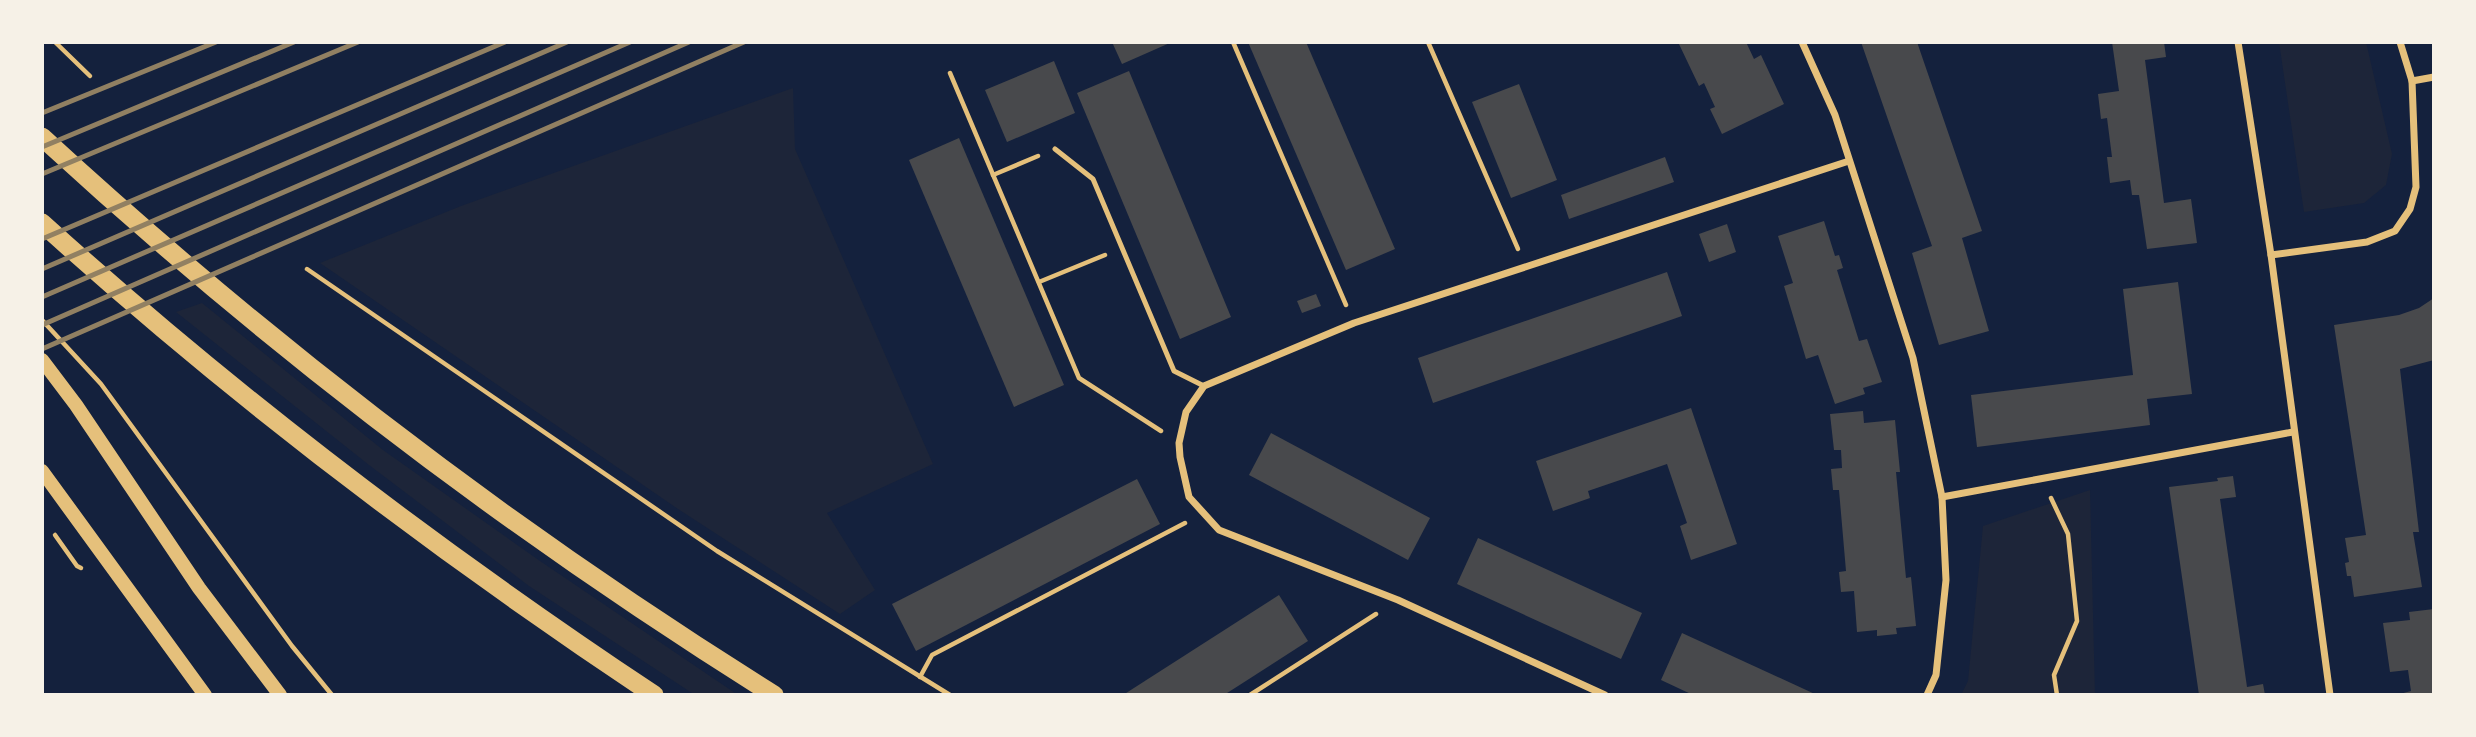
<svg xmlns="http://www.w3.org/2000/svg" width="2476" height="737" viewBox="0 0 2476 737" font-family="'Sofia Sans Condensed',sans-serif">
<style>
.green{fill:#1d2539}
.building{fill:#48494c}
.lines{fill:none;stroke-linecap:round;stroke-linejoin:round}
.path{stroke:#e5c07b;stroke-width:4.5}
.service{stroke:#e5c07b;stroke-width:5}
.minor{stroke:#e5c07b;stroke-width:7}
.secondary{stroke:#e5c07b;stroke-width:14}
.trunk{stroke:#e5c07b;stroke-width:19}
.rail{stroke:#918062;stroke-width:5}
</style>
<rect width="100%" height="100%" fill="#14213d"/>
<g class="green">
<polygon points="2279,42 2366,42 2392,154 2386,185 2364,203 2304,212"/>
<polygon points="793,88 795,149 933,464 827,513 875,590 840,614 678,509 320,263 461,206"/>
<polygon points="202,303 383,450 540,561 738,695 695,695 529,586 369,465 176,312"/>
<polygon points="2090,490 2095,695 1961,695 1968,681 1983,526"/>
</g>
<g class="building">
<polygon points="1112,42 1172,42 1122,64"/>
<polygon points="1248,42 1306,42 1395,249 1346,270"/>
<polygon points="1678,42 1746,42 1754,59 1761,55 1784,104 1722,134 1710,109 1715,107 1704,83 1699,86"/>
<polygon points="1861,42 1917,42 1982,231 1962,238 1989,331 1939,345 1912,253 1932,246"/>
<polygon points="2112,42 2164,42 2166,57 2145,60 2164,203 2191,199 2197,243 2147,249 2139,195 2132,195 2130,180 2110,183 2107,157 2112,157 2107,118 2101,119 2098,94 2119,91"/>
<polygon points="1054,61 1075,113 1007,142 985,90"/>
<polygon points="1129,71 1231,317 1180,339 1077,93"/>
<polygon points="1519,84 1557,180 1511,198 1472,102"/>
<polygon points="959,138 1064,385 1014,407 909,160"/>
<polygon points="1665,157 1674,182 1569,219 1561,195"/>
<polygon points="1824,221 1835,256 1839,255 1843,268 1837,270 1859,341 1867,339 1882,382 1863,388 1865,394 1835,404 1818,355 1806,359 1784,286 1793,283 1778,236"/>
<polygon points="1727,224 1736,252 1709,262 1699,234"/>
<polygon points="1667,272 1682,316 1433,403 1418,358"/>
<polygon points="2178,282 2192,394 2147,399 2150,425 1977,447 1971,395 2133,375 2123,289"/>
<polygon points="1316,294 1321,306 1302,313 1297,301"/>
<polygon points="2434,298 2434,360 2400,369 2419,532 2413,532 2422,587 2354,597 2351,576 2347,576 2345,563 2349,562 2345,538 2366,535 2334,325 2399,315 2419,308"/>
<polygon points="1691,408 1737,544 1691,560 1680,526 1687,523 1667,464 1588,491 1590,498 1553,511 1536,461"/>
<polygon points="1863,411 1864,423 1895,420 1900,472 1896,472 1906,578 1911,577 1916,626 1896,628 1897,634 1877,636 1877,630 1857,632 1854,591 1841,592 1839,572 1846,571 1839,490 1833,490 1831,469 1842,468 1841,450 1834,450 1830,414"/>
<polygon points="1271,433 1430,518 1408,560 1249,475"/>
<polygon points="2233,476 2236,497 2220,499 2247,687 2263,684 2265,695 2199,695 2169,487 2218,481 2217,478"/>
<polygon points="1137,479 1160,524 916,651 892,604"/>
<polygon points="1478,538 1642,613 1621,659 1457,584"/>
<polygon points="1279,595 1308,641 1224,695 1123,695"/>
<polygon points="2434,609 2434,695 2396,695 2411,691 2408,670 2390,672 2383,623 2410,620 2409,612"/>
<polygon points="1682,633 1817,695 1693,695 1661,680"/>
</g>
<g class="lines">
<g class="path">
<polyline points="55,42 90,76"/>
<polyline points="1233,42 1346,305"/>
<polyline points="1428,42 1518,249"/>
<polyline points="950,73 1079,378 1161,431"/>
<polyline points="993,175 1038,156"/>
<polyline points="307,269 717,551 950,695"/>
<polyline points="1039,282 1105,255"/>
<polyline points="42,320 101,384 292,646 332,695"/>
<polyline points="2051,498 2068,534 2077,621 2054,675 2057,695"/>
<polyline points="55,535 77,566 81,568"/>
<polyline points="920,677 932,655 1185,523"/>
<polyline points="1250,695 1376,614"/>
</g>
<polyline class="service" points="1055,149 1093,179 1174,371 1204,386"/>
<g class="minor">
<polyline points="1802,42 1835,115 1913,358 1942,497 1946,580 1936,675 1927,695"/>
<polyline points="2238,42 2271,255 2330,695"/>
<polyline points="2412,81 2434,77"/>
<polyline points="2271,255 2367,242 2395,231 2410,209 2416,187 2412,81 2400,42"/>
<polyline points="1942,497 2293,432"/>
<polyline points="1605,695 1398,600 1219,530 1189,497 1180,457 1179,443 1186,412 1204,386 1354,323 1849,161"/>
</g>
<g class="secondary">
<polyline points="42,360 76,405 199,588 280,695"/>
<polyline points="42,471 205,695"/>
</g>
<g class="trunk">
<path d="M42,137c226,208 471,395 732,558"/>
<path d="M42,223c191,173 397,329 612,472"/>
</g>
<g class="rail">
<polyline points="42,113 216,42"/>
<polyline points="42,147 294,42"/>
<polyline points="42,174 358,42"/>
<polyline points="42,239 505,42"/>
<polyline points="42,269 567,42"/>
<polyline points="42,297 630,42"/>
<polyline points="42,325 689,42"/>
<polyline points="42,349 744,42"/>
</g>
</g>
<rect width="2476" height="737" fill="none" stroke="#f6f1e7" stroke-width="88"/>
</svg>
